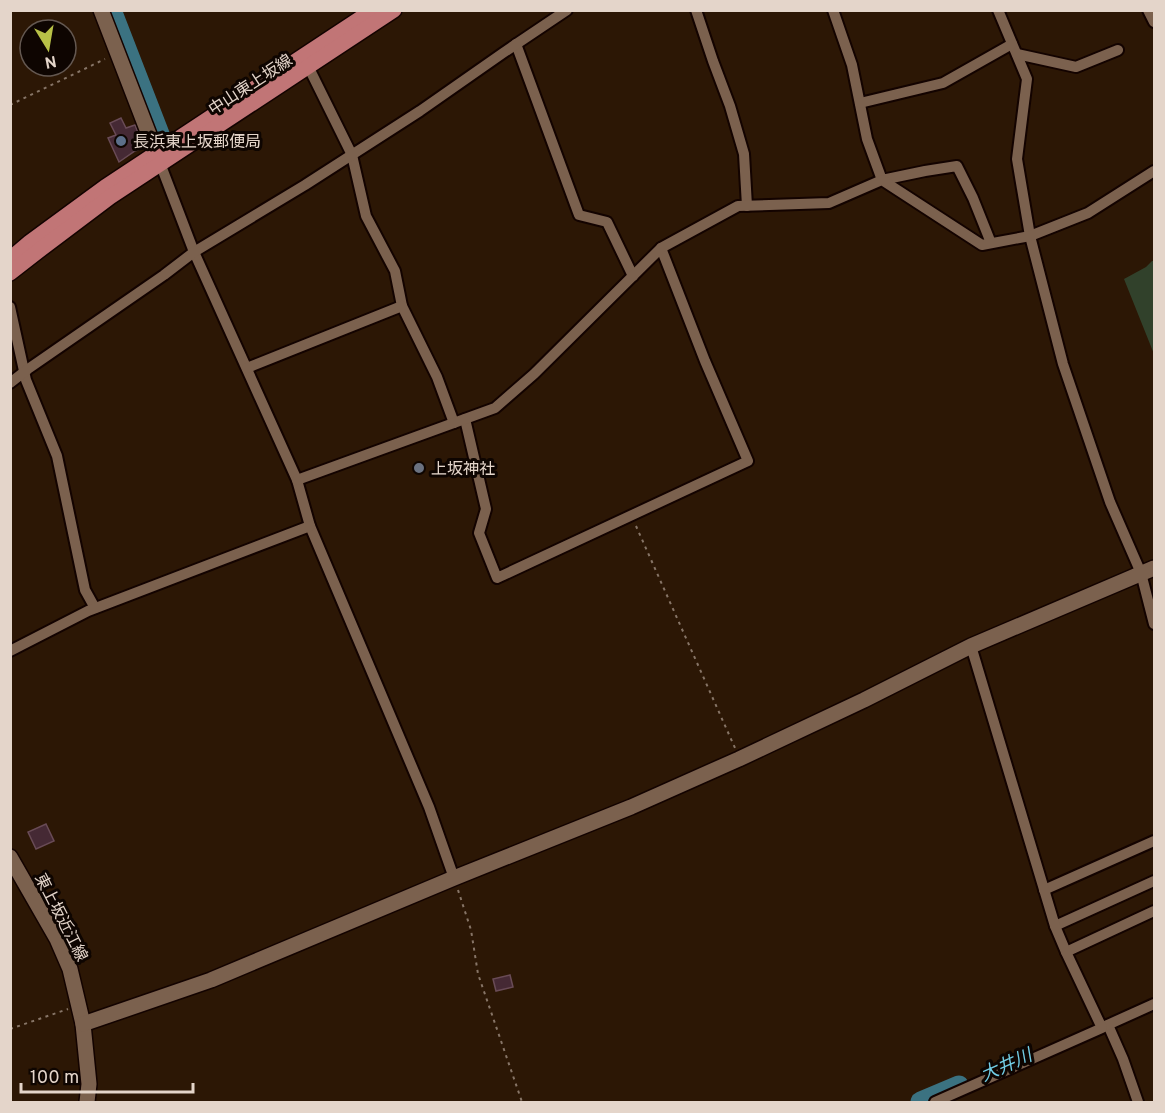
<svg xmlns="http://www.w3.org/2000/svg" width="1165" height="1113" viewBox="0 0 1165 1113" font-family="Overpass,'Noto Sans JP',sans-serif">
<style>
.green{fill:#31412b}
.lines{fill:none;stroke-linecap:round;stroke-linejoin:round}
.river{stroke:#3b7281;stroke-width:21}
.building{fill:#452934;stroke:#694b56;stroke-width:1.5}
.street-casing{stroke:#130300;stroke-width:14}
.secondary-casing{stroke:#130300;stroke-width:18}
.primary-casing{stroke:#130300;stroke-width:18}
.path{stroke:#877567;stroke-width:2;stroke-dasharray:3 4.5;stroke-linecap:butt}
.street{stroke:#7b614e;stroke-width:10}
.secondary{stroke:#7b614e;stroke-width:15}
.primary{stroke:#c17576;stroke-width:15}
.service-dot{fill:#5c6f8a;stroke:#0e0501;stroke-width:2}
.worship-dot{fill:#6b7280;stroke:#0e0501;stroke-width:2}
.labels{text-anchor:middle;stroke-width:6;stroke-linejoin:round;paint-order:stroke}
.street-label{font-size:16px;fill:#e4d5ca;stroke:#0e0501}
.poi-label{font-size:16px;fill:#e4d5ca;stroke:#0e0501;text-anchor:start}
.water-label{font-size:18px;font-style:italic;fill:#72cde5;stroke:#0e0501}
</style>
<rect width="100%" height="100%" fill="#2c1705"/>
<polygon class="green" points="1152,261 1154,261 1154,354 1124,279 1146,267"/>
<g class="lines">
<g class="river">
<polyline points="111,10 159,134"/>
<polyline points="921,1102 959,1086"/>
</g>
</g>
<g class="building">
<polygon points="121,118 126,128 135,125 144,147 135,151 119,162 108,138 116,135 110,123"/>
<polygon points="46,824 54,841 36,849 28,832"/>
<polygon points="510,975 513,987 496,991 493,979"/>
</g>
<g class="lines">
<defs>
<g id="street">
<polyline points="696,10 713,61 730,106 744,154 747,206"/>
<polyline points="833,10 852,65 867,139 882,180 925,171 957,166 973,198 991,243"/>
<polyline points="998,10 1027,79 1017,159 1030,236 1063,364 1110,502 1141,573 1154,624"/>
<polyline points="1148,10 1154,22"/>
<polyline points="516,44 579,215 607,222 633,276"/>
<polyline points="1017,54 1076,67 1118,50"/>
<polyline points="305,60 352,155 366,216 395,271 402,306"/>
<polyline points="860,103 943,83 1012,44"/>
<polyline points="160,163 194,252 297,480 310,526 429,807 454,878"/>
<polyline points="10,307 26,380 57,456 85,590 95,608"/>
<polyline points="247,368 402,306 437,377 454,423"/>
<polyline points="10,383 28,369 164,275 194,252 305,185 420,111 503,53 567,10"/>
<polyline points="465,419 486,509 479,533 497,578 748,461 705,361 661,248"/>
<polyline points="297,480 495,408 534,374 661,248 738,206 829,203 882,180 982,245 1030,236 1088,213 1154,171"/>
<polyline points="10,651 88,611 310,526"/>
<polyline points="1044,890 1154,841"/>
<polyline points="1055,926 1154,881"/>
<polyline points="1066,952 1154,911"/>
<polyline points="1108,1025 1123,1059 1138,1102"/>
<polyline points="1103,1027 1154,1004"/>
<polyline points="935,1102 1102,1028 1066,952 1055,926 971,646"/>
</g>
<g id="secondary">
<polyline points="101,10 160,163"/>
<polyline points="10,857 57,939 70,969 83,1024 89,1084 87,1102"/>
<polyline points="83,1024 211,980 454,878 631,807 739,759 864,700 971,646 1154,568"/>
</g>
<g id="primary">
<polyline points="10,259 30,242 105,187 373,10"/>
<polyline points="10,273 37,252 110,197 394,10"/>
</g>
</defs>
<use href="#street" class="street-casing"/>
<use href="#secondary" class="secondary-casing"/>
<use href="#primary" class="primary-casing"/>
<g class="path">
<polyline points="10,105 105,59"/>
<polyline points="636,526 735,748"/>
<polyline points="458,890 471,930 478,974 522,1102"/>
<polyline points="10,1029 68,1009"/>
</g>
<use href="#street" class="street"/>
<use href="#secondary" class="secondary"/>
<use href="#primary" class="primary"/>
</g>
<circle class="service-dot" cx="121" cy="141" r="6"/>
<circle class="worship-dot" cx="419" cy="468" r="6"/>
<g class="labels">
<g class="street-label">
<text transform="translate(250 84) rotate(-33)" y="6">中山東上坂線</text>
<text transform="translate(62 917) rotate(63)" y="6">東上坂近江線</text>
</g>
<g class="poi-label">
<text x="133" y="147">長浜東上坂郵便局</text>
<text x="431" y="474">上坂神社</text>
</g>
<g class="water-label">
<text transform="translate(1006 1065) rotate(-24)" y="6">大井川</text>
</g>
</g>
<rect width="1165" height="1113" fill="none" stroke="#e4d5ca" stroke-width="24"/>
<g transform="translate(48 48) rotate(169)"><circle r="28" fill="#0e0501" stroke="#645851" stroke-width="1.5"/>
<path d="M0-4.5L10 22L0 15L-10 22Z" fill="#b8c147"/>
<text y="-9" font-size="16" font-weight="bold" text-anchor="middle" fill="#e4d5ca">N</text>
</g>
<path d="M21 1083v9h172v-9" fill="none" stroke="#e4d5ca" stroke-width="3"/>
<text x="30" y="1083" font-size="18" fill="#e4d5ca" stroke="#0e0501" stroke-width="4.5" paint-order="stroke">100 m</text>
</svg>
